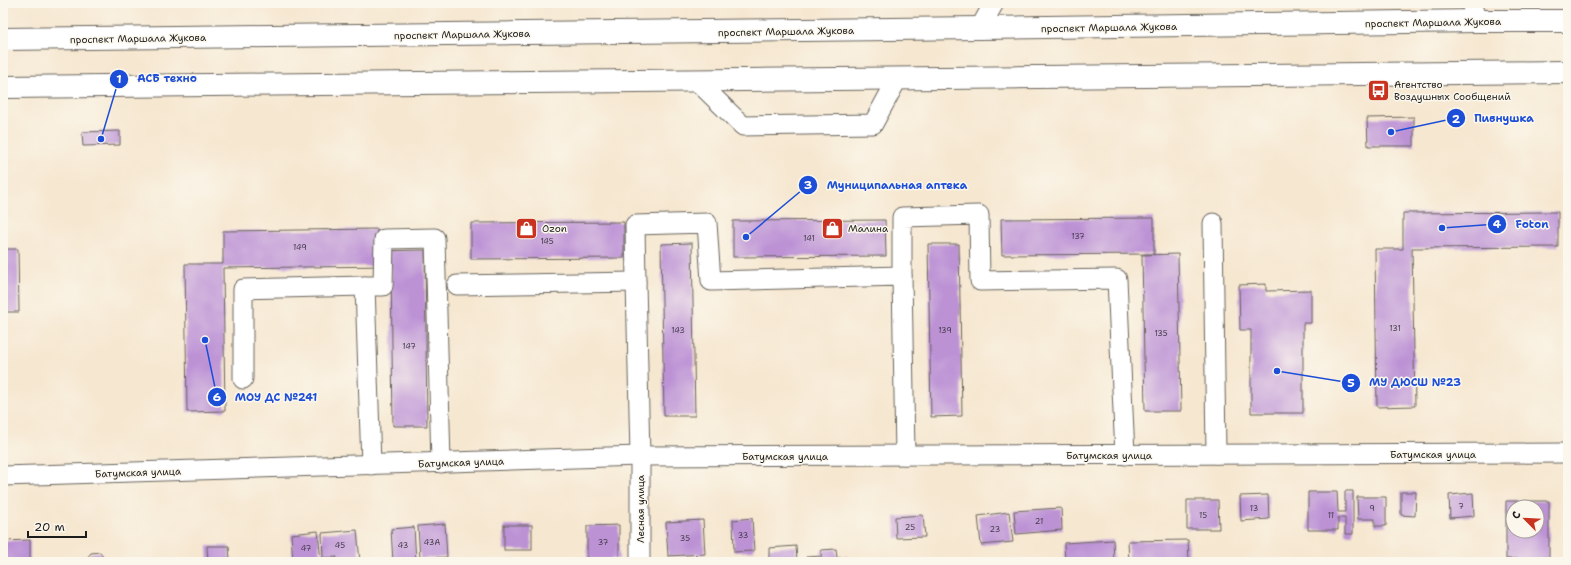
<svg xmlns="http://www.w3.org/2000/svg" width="1571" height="565" viewBox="0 0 1571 565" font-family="'Shantell Sans',sans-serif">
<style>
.building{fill:#bc92d5;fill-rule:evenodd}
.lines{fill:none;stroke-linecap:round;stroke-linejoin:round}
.minor-casing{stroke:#68635b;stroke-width:21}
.highway-casing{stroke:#68635b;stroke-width:24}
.minor{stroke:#fff;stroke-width:19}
.highway{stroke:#fff;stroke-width:22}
.labels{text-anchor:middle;stroke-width:3;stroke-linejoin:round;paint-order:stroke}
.number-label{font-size:8px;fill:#443a4a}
.street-label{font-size:10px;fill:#1c1c1c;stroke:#fbf7ec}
.poi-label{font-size:10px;fill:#1c1c1c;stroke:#fbf7ec;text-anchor:start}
.leader{fill:none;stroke:#1d4ed8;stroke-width:1.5}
.callout-dot{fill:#1d4ed8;stroke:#fbf7ec;stroke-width:1.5}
.mark-label{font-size:12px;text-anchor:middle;font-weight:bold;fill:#fff}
.callout-label{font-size:11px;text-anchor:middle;font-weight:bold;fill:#1d4ed8;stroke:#fbf7ec;stroke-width:3;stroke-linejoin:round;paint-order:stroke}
</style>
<rect width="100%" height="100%" fill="#fbf7ec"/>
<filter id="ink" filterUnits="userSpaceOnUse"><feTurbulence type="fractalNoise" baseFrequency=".025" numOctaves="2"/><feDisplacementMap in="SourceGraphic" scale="8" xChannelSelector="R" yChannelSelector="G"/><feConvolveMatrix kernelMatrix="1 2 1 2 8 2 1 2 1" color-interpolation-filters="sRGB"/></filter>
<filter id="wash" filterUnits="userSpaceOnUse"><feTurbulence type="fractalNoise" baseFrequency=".012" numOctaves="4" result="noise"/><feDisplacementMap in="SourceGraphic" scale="16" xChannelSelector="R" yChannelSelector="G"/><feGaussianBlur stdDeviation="0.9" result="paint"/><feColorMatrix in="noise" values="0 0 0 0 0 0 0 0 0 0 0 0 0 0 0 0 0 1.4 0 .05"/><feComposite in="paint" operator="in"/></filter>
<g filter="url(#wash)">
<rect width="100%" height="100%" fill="#f6e7d0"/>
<g id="blocks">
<g class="building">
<polygon points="1414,117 1414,146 1368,146 1367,118"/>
<polygon points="120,131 120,145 83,146 82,132"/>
<polygon points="1558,212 1558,247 1412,248 1415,406 1377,407 1375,249 1403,249 1403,213"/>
<polygon points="1154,218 1154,254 1002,255 1001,219"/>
<polygon points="885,220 886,256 733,257 733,221"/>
<polygon points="624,222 624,258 471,259 471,223"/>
<polygon points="377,229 377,251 425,250 427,426 393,426 391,266 223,268 225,411 187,412 185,264 223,264 223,231"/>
<polygon points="692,243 695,416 664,416 661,244"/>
<polygon points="928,244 959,244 962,416 931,417"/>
<polygon points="3,249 18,249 19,312 3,312"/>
<polygon points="1178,254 1181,411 1145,411 1142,255"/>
<polygon points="1266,284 1266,291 1311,290 1311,323 1303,323 1303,413 1251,413 1251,330 1240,330 1239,285"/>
<polygon points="1345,491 1353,491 1353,534 1345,534 1345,518 1338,518 1338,530 1308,530 1308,492 1337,492 1338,512 1345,512"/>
<polygon points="1401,492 1416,492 1415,516 1401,515"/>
<polygon points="1473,493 1474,516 1450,518 1449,495"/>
<polygon points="1268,495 1269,519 1241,521 1240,496"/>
<polygon points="1357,497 1386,497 1386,526 1375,526 1375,519 1358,519"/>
<polygon points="1187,500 1218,500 1219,529 1187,529"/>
<path d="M1506,501h43v58h-43zM1513,507h24v24h-24z"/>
<polygon points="1061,508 1062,530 1016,534 1014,511"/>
<polygon points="1009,512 1013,542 981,545 978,516"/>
<polygon points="923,515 925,537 896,538 895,517"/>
<polygon points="752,518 754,551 734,552 733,520"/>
<polygon points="703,520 705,554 668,556 666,522"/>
<polygon points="445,524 447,557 420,559 418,526"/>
<rect x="504" y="525" width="28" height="25"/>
<polygon points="619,525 619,559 587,559 587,526"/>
<polygon points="414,527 416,562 393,562 391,529"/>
<polygon points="357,530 360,562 337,562 337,557 323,558 322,533"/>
<polygon points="318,531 321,562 293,562 291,534"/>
<polygon points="30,540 30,562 3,562 3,541"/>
<polygon points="1113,540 1114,562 1065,562 1064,543"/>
<polygon points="1188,540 1189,562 1129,562 1128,541"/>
<polygon points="207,546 229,546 230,562 208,562"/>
<polygon points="796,546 797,562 769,562 769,548"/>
<polygon points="836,549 837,558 847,557 847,562 806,562 806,557 822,556 821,550"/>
<polygon points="100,552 102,554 102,559 119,559 119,562 87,562 87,558 91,553"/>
<polygon points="892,559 893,562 871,562 870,561"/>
</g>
</g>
</g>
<g filter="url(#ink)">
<use href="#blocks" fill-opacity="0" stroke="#68635b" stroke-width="1"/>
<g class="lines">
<defs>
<g id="minor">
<polyline points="1471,3 1477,21"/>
<polyline points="980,28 994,3"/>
<polyline points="696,80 743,126 873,124 898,78"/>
<polyline points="1213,223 1216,454"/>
<polyline points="902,276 902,217 979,215 980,281 1117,279 1125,455"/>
<polyline points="636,282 635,225 707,223 711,281 902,276 905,455"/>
<polyline points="457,285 636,282 640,456 640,562"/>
<polyline points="365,286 383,286 384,239 435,238 441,463"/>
<polyline points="243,379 243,289 365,286 371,465"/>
<polyline points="3,476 640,456 1568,453"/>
</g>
<g id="highway">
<polyline points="3,39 980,28 1477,21 1568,21"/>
<polyline points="3,87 1568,72"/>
</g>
</defs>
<use href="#minor" class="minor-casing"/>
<use href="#highway" class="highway-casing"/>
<use href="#minor" class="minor"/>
<use href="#highway" class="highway"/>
</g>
</g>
<defs>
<symbol id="bus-square" viewBox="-11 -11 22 22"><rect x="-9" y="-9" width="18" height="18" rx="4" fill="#c8321e" stroke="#fbf7ec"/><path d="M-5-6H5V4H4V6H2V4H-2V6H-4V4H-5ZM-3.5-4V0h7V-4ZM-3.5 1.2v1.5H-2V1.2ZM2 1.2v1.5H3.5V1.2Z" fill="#fff"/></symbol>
<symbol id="shop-square" viewBox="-11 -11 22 22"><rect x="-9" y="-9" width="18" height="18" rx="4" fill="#c8321e" stroke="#fbf7ec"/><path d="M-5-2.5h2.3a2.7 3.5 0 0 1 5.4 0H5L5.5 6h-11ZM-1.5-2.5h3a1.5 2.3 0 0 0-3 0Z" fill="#fff"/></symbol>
</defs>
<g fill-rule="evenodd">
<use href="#bus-square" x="1366" y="78" width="25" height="25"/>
<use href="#shop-square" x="514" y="216" width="25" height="25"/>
<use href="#shop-square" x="820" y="216" width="25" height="25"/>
</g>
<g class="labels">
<g class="number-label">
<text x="1078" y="239">137</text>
<text x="809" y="241">141</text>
<text x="547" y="244">145</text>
<text x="300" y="250">149</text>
<text x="1395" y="331">131</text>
<text x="678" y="333">143</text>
<text x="945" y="333">139</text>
<text x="1161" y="336">135</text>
<text x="409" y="349">147</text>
<text x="1461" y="509">7</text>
<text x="1254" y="511">13</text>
<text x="1372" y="511">9</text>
<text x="1203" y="518">15</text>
<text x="1331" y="518">11</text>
<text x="1039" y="524">21</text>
<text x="910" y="530">25</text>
<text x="995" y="532">23</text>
<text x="743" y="538">33</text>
<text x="685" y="541">35</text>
<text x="432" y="545">43А</text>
<text x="603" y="545">37</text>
<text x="340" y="548">45</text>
<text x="403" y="548">43</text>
<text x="306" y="551">47</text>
</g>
<g class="street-label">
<text transform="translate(1433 22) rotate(-1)" y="4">проспект Маршала Жукова</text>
<text transform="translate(1109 27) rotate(-1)" y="4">проспект Маршала Жукова</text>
<text transform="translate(786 31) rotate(-1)" y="4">проспект Маршала Жукова</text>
<text transform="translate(462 34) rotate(-1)" y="4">проспект Маршала Жукова</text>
<text transform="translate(138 38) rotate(-1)" y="4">проспект Маршала Жукова</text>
<text x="1433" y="458">Батумская улица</text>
<text x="1109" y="459">Батумская улица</text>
<text x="785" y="460">Батумская улица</text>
<text transform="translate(461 462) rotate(-2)" y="4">Батумская улица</text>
<text transform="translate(138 472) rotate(-2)" y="4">Батумская улица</text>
<text transform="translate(640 509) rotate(-90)" y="4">Лесная улица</text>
</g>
<g class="poi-label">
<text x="1394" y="88">Агентство<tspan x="1394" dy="12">Воздушных Сообщений</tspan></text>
<text x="542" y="232">Ozon</text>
<text x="848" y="232">Малина</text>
</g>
</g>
<path class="leader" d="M101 139L119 79M1391 132L1456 118M746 237L808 185M1442 228L1497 224M1277 371L1351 383M205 340L217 397"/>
<g class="callout-dot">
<circle cx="101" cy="139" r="4"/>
<circle cx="1391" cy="132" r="4"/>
<circle cx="746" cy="237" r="4"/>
<circle cx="1442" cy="228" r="4"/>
<circle cx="1277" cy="371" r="4"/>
<circle cx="205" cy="340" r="4"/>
<circle cx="119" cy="79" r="10"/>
<circle cx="1456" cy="118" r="10"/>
<circle cx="808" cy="185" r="10"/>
<circle cx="1497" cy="224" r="10"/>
<circle cx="1351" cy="383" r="10"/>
<circle cx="217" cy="397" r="10"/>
</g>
<g class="mark-label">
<text x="119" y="83">1</text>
<text x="1456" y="123">2</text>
<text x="808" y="189">3</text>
<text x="1497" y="228">4</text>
<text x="1351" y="387">5</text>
<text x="217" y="401">6</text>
</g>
<g class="callout-label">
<text x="167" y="82">АСБ техно</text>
<text x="1504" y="122">Пивнушка</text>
<text x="897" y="189">Муниципальная аптека</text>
<text x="1532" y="228">Foton</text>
<text x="1415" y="386">МУ ДЮСШ №23</text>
<text x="276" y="401">МОУ ДС №241</text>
</g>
<rect width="1571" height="565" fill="none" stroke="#fbf7ec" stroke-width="16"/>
<g transform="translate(1525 519) rotate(294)"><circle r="19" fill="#fbf7ec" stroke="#a29f99"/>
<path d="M0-3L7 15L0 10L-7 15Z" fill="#c8321e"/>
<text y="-6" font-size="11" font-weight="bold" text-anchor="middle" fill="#1c1c1c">С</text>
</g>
<path d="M28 531v6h58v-6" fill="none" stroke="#1c1c1c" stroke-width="2"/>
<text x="34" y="531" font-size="12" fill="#1c1c1c" stroke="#fbf7ec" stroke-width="3" paint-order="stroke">20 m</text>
</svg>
